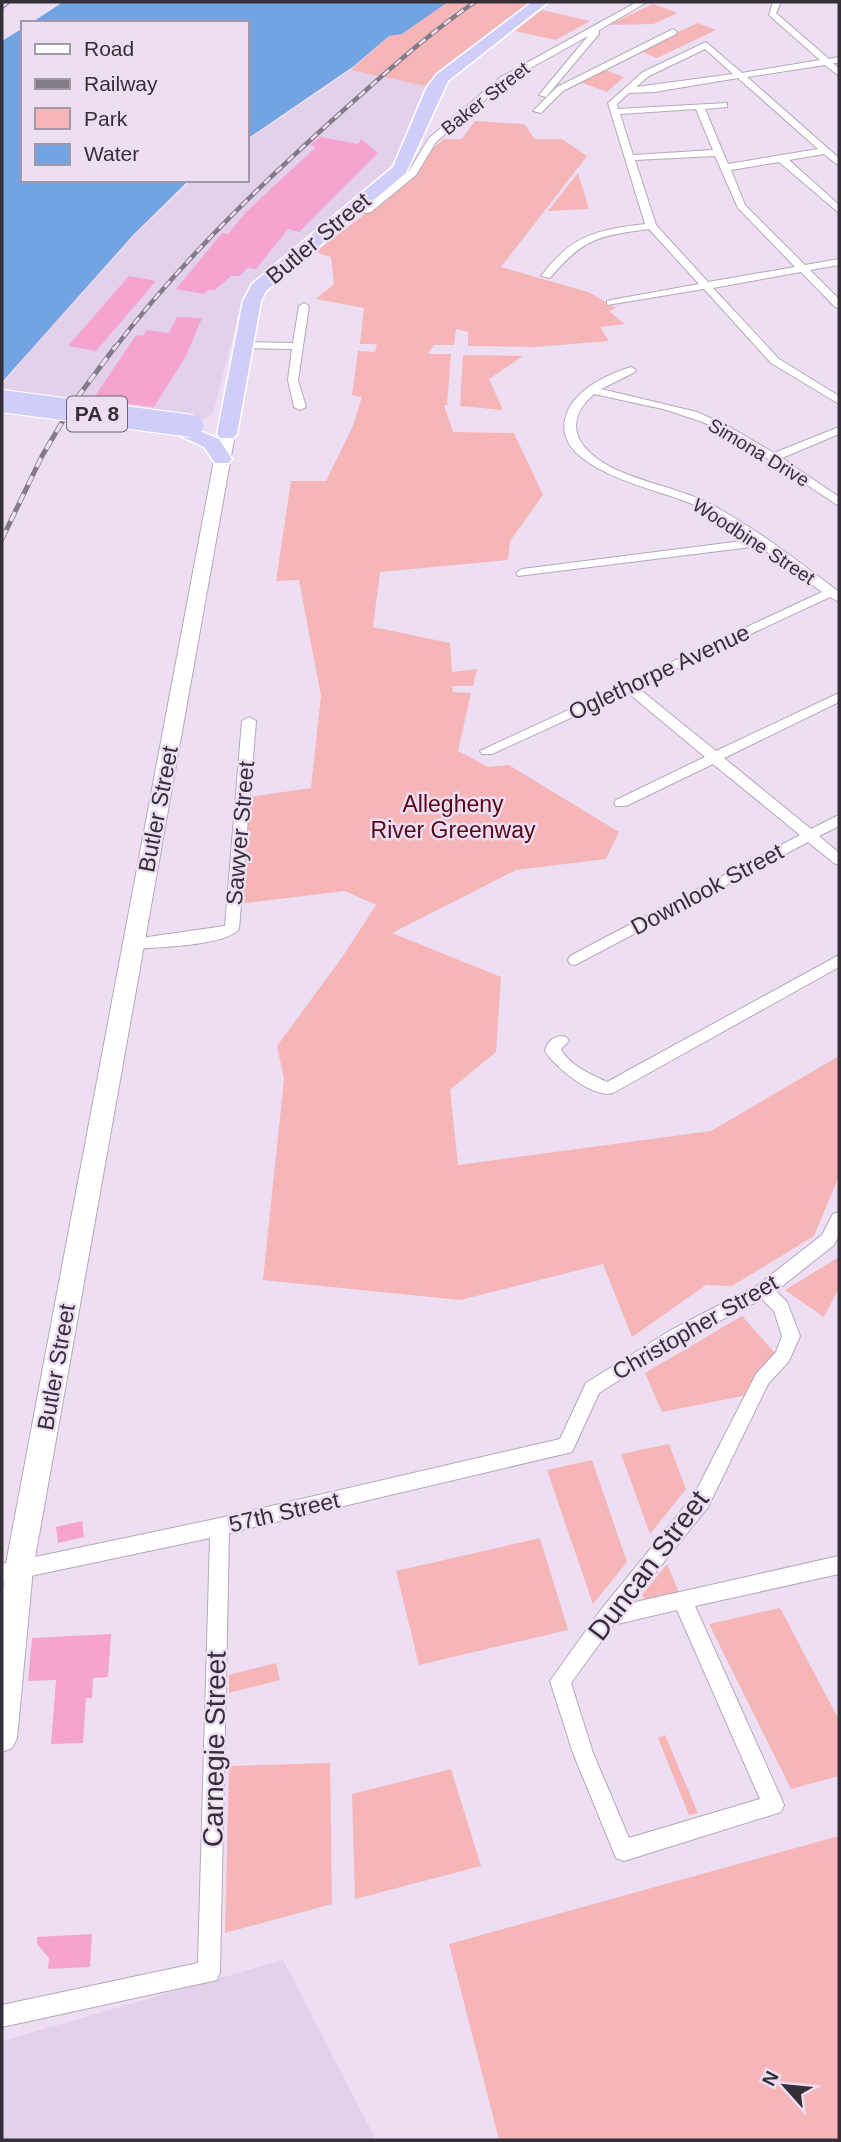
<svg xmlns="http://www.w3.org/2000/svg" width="841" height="2142" viewBox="0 0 841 2142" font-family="Arial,sans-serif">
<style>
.built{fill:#e3d1eb}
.green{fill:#f6b6b8}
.water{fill:#72a3e3}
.building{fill:#f4a4cf}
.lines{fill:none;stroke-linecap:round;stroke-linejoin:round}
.street-casing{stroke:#b6a8bb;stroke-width:2}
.secondary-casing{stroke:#b6a8bb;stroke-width:2}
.highway-casing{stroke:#fff;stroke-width:3}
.street{fill:#fff;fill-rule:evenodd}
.secondary{fill:#fff;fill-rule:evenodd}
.highway{fill:#cfcef8;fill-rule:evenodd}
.rail-far1-casing{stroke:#847b88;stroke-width:4.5}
.rail-casing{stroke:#847b88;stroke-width:5}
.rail-far1{stroke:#eddef3;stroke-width:2.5;stroke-dasharray:8;stroke-linecap:butt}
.rail{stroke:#eddef3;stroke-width:3.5;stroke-dasharray:10;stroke-linecap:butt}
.highway-bridge-casing{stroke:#fff;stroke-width:24;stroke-linecap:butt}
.highway-bridge{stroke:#cfcef8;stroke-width:22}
.labels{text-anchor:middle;stroke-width:5;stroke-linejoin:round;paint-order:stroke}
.far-street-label{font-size:19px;fill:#353038;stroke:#eddef3}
.shield{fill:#eddef3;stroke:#6c6470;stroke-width:2}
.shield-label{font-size:21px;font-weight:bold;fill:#353038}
.street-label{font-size:23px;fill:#353038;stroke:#eddef3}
.park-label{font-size:23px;fill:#560617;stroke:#eddef3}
.near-street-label{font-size:28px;fill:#353038;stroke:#eddef3}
</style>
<rect width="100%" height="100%" fill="#eddef3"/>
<g class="built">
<polygon points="351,70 425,86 394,161 387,171 250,285 239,312 213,414 200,420 2,396 2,385 27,355 136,234 192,180 247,180 247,141"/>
<polygon points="283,1960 376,2140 2,2140 2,2041"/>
</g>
<g class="green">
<polygon points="448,2 530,2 441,69 425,86 351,70 389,36 402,34"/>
<polygon points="653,4 678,13 653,24 608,25"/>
<polygon points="542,10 590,21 556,40 515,31"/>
<polygon points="698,23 716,30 657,58 638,50"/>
<polygon points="600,68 624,77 607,92 575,80"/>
<polygon points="475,121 524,124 535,139 562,139 587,156 501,267 588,292 616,308 609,311 625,324 600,327 609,341 536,347 468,346 468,332 456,329 454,345 434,345 428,354 451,354 447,405 444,405 453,432 514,433 543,495 510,541 508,560 380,572 373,627 450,643 452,672 477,669 473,686 452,686 453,692 471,693 458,751 488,767 509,765 619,832 606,859 516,870 392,933 501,977 496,1052 450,1090 458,1165 711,1131 839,1056 839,1176 814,1236 732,1286 706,1285 632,1337 603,1264 460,1300 263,1280 284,1079 277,1046 343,956 376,905 345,891 238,904 248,797 311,788 321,696 299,580 276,581 291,481 326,481 353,426 362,397 352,395 358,351 375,352 377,344 360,344 364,308 316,299 334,284 331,257 315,252 389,196 426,154 444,139 462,139"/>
<polygon points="578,173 589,209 548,211"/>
<polygon points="463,355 523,356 489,379 503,410 460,406"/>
<polygon points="839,1257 839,1288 824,1317 785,1290"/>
<polygon points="742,1316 775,1353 748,1395 662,1412 645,1373"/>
<polygon points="669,1444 686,1489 650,1534 621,1454"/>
<polygon points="592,1460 627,1562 593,1604 547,1470"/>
<polygon points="540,1538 568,1630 419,1665 396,1571"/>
<polygon points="667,1564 680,1595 646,1600 642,1595"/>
<polygon points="780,1608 839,1720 839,1776 791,1789 709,1624"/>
<polygon points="276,1663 280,1680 229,1693 229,1675"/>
<polygon points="665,1735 698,1813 689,1815 658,1738"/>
<polygon points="330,1763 332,1904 225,1933 229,1766"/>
<polygon points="451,1769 481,1866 355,1899 352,1794"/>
<polygon points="839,1836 839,2140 499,2140 449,1944"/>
</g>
<g class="water">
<polygon points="63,2 448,2 402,34 389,36 354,66 247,139 247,23 31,23"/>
<polygon points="23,28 23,180 189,180 134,234 2,382 2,41"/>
</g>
<g class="building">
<polygon points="320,137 358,144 361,139 378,153 299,232 288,229 256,269 247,268 240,276 231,276 215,290 208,290 204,294 176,289 222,233 228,234 246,212 316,147 310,145"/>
<polygon points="129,276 156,281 96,351 68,346"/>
<polygon points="177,317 202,318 186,356 154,407 93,399 136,335 143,336 146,330 169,333"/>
<polygon points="82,1521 84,1537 58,1543 56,1527"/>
<polygon points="111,1634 108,1677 93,1678 92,1698 86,1698 83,1743 51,1744 56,1680 28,1681 32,1638"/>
<polygon points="92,1934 90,1967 48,1969 49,1958 37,1944 37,1937"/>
</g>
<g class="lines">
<defs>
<g id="street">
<polygon points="637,2 647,2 599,30 599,34 546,97 539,95 588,36 507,81 436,142 416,175 371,212 344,216 344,212 365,208 409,171 429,138 501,77"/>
<path d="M773,2h8l-5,11 53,46 10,-2v6h-6l6,6v7l-14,-11 -78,12 92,81v8l-15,-12 -35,6 50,45v8l-60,-51 -48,8 14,35 60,60 34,-6v6l-29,5 29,29v9l-4,-1 -34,-35 -88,16 66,71 60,37v8l-68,-41 -67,-74 -97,16v-4l4,-1 88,-16 -50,-55c-51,7 -65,9 -99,49l-9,-2c31,-41 55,-46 104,-52l-37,-121 35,-31 63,-30 36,31 78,-13 -51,-45zM705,49l28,25 -97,13 13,-11zM738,78l80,71 -90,15 -23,-55 22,-2v-4l-109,6 -1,-5 12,-11 25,-1zM696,109l17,41 -80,5 -13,-41zM715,156l23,52 57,59 -87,15 -52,-57 -21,-65z"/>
<polygon points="673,29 677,32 676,34 563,91 541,113 533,111 557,87"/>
<polygon points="304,303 309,306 298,380 306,407 300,410 294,407 288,380 292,349 244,348 239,345 244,342 293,343 299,306"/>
<path d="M631,367l5,3 -1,2 -34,17 96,23 31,14 46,27 65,-26v7l-57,24 57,39v9l-85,-56 -51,-28 -40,-13 -69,-15c-16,14 -25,32 -11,51 27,35 92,39 129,60 45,24 87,57 127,87v10l-9,-5 -193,90 79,64 123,-58v9l-115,56 87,71 28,-14v11l-20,10 20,17v12l-5,-2 -26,-21 -233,123 -5,-1 -2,-4 2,-4 230,-121 -87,-71 -87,42h-10l-2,-3 2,-3 89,-43 -78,-65 -135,62h-10l-2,-3 342,-159 -63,-46 -241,30 -2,-3 6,-4 228,-29c-19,-14 -39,-28 -60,-37 -32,-14 -145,-35 -123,-90 9,-24 41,-39 64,-46z"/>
<path d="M249,717l7,4 -17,208c-13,17 -82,18 -105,20l-5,-1 -2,-4 2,-4 5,-1 91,-13 17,-205z"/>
<path d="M839,955v12l-226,126c-20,6 -58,-26 -68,-42 2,-10 11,-17 21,-14l3,4 -8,8c8,16 29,25 46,33z"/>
<path d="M839,1212v23l-5,10 -58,46 11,11 13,34 -11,25 -21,23 -60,123 -77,96 208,-47v18l-144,32 86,192 3,7 -3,7 -157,49 -8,-3 -43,-105 -23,-72 50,-70 94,-116 62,-121 20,-22 6,-16 -8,-25 -12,-12 -79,41 -84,53 -27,59 -343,81 -9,439 -3,8 -215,47v-22l196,-42 12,-425 -208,44v-18l218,-46 340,-79 26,-56 85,-53 87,-45 64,-50 11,-21zM677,1610l83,189 -131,39 -36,-85 -22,-70 42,-58z"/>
</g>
<polygon id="secondary" points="227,429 235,434 33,1569 17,1738 12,1748 2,1752 2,1601 5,1569 219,434"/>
<g id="highway">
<polygon points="532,2 548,2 448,81 406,173 266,291 261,301 237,434 234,438 220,438 217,434 243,301 252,284 393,167 426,89 436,75"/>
<polygon points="187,426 219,439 232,459 229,463 215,463 204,447 180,436 177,432 180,428"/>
</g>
</defs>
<use href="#street" class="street-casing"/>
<use href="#secondary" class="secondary-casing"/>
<use href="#highway" class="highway-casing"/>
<use href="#street" class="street"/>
<use href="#secondary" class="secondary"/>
<use href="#highway" class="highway"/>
<defs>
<g id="rail-far1">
<polyline points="2,7 8,2"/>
<path d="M114,349c68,-89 150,-168 233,-242 42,-37 82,-74 128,-105"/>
</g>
<polyline id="rail" points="2,539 42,456 74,402 115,347"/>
</defs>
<use href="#rail-far1" class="rail-far1-casing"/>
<use href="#rail" class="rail-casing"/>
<use href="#rail-far1" class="rail-far1"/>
<use href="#rail" class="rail"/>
<defs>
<polyline id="highway-bridge" points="2,401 192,426"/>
</defs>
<use href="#highway-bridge" class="highway-bridge-casing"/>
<use href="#highway-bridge" class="highway-bridge"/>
</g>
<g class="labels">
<g class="far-street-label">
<text transform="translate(485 98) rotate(-38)" y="7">Baker Street</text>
<text transform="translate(759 452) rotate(31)" y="7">Simona Drive</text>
<text transform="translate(754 541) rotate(33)" y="7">Woodbine Street</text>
</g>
<rect class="shield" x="67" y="396.5" width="60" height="35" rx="5"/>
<g class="shield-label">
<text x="97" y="421">PA 8</text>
</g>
<g class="street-label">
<text transform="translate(318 238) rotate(-40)" y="8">Butler Street</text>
<text transform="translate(659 672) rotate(-25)" y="8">Oglethorpe Avenue</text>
<text transform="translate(158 809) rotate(-79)" y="8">Butler Street</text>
<text transform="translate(240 833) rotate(-85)" y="8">Sawyer Street</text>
<text transform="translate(707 889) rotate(-28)" y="8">Downlook Street</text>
<text transform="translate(695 1327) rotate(-30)" y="8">Christopher Street</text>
<text transform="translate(56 1367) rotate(-80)" y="8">Butler Street</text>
<text transform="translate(284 1512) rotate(-13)" y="8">57th Street</text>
</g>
<g class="park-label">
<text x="453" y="812">Allegheny<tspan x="453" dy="26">River Greenway</tspan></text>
</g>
<g class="near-street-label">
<text transform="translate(648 1565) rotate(-53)" y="10">Duncan Street</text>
<text transform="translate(214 1749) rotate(-89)" y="10">Carnegie Street</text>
</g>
</g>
<rect width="841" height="2142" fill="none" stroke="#353038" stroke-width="7"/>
<rect x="21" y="21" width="228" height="161" fill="#eddef3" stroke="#a398a8" stroke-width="2"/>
<rect x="35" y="44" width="35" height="10" fill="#ffffff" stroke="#a398a8" stroke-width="2"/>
<text x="84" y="56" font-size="21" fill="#353038">Road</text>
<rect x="35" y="79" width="35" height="10" fill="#847b88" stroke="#a398a8" stroke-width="2"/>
<text x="84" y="91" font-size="21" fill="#353038">Railway</text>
<rect x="35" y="108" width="35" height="21" fill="#f6b6b8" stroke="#a398a8" stroke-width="2"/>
<text x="84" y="126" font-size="21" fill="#353038">Park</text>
<rect x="35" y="144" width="35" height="21" fill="#72a3e3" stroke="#a398a8" stroke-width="2"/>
<text x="84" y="161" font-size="21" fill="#353038">Water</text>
<g transform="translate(785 2086) rotate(297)" stroke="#eddef3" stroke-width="5" paint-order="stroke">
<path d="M0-5L12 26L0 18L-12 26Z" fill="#353038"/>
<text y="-10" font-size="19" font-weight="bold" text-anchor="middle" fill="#353038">N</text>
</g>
</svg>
